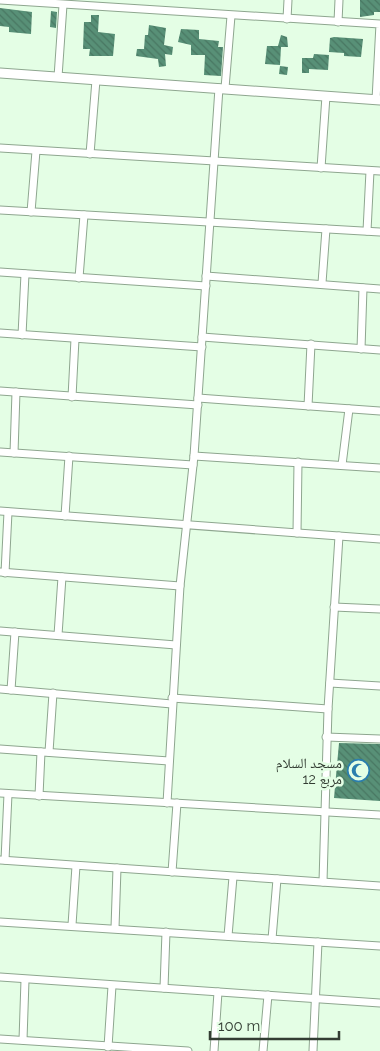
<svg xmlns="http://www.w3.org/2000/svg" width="380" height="1051" viewBox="0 0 380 1051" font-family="Raleway,'Noto Naskh Arabic',sans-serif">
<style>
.building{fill:url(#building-back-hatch)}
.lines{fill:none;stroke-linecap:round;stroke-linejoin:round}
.minor-casing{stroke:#8ea68f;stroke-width:9}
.tertiary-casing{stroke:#8ea68f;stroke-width:11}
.minor{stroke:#fff;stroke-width:7}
.tertiary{stroke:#fff;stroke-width:9}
.labels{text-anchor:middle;stroke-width:5;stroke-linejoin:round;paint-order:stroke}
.poi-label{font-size:14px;fill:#333d33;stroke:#e4fee5;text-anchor:end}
</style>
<defs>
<pattern id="building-back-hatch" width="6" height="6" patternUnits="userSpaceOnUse" patternTransform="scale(1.25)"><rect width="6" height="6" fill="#589077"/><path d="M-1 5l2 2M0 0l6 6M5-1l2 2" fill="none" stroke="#497762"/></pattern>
</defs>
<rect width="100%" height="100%" fill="#e4fee5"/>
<g class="building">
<polygon points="360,0 380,0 380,12 374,12 374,15 360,17"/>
<polygon points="0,8 32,12 31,34 9,32 9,27 0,26"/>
<polygon points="51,11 57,12 56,28 50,27"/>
<polygon points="91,15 99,15 98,32 115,34 113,56 89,56 90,49 83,49 84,22 91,22"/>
<polygon points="149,25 166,28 164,45 173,47 172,55 165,54 166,66 159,67 158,59 136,56 137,49 144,49 145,35 148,35"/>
<polygon points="181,29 199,30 199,39 219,41 218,47 223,47 221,76 204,75 205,55 191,55 191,45 178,42"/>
<polygon points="281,35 287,37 288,47 281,47 280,65 265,64 267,46 278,46"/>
<polygon points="334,37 363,39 361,57 344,56 344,53 329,52 330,38"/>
<polygon points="314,54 329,55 328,70 309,69 309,73 302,73 302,58 313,58"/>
<polygon points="280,66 288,67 287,75 279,74"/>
<polygon points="339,743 380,744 380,801 334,798"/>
</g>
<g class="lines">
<defs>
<g id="minor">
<polyline points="0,0 380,24 376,100"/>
<polyline points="287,19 288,0"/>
<polyline points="338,22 339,0"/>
<polyline points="58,77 63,5"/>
<polyline points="225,88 231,16"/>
<polyline points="0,148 380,171"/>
<polyline points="90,154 96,80"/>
<polyline points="321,168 326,96"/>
<polyline points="0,210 380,232"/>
<polyline points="31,212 36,151"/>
<polyline points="367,231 370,171"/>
<polyline points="0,272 206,286"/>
<polyline points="206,276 380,289"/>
<polyline points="79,278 84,215"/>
<polyline points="322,283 326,229"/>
<polyline points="0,333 202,347"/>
<polyline points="22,335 25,274"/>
<polyline points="202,337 380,350"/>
<polyline points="361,349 363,288"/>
<polyline points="0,391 198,405"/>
<polyline points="72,397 75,339"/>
<polyline points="198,398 380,411"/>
<polyline points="308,406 311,344"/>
<polyline points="0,452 193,465"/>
<polyline points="14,453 16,392"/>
<polyline points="194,456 380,468"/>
<polyline points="342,465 349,409"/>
<polyline points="0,511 380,539"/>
<polyline points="65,516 69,456"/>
<polyline points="297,533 298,462"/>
<polyline points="0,572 180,586"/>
<polyline points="5,573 8,512"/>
<polyline points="334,607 380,609"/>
<polyline points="0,631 176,645"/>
<polyline points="58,635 62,577"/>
<polyline points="330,683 380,686"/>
<polyline points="0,689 172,704"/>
<polyline points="11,690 15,632"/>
<polyline points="172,698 328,709"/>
<polyline points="326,737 380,739"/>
<polyline points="0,749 169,761"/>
<polyline points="49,752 53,693"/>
<polyline points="0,793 380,815"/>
<polyline points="39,796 41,752"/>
<polyline points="167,803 180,586 194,456 219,88"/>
<polyline points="0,860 380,886"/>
<polyline points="5,860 8,794"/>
<polyline points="172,872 177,803"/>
<polyline points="323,882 328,709 339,536"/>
<polyline points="0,922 380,946"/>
<polyline points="72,925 76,866"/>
<polyline points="115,928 117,868"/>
<polyline points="228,936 233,877"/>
<polyline points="272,939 277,879"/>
<polyline points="0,977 380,1003"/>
<polyline points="164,988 166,932"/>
<polyline points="0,1039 188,1051"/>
<polyline points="23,1040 25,980"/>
<polyline points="108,1047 112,986"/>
<polyline points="214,1051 218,992"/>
<polyline points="263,1051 268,995"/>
<polyline points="313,1051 318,942"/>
</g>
<polyline id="tertiary" points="0,73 380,100"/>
</defs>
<use href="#minor" class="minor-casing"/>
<use href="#tertiary" class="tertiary-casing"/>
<use href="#minor" class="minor"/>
<use href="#tertiary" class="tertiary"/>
</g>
<defs>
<symbol id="mosque-ring" viewBox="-11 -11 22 22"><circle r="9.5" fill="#e4fee5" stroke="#2a7eae" stroke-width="1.5"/><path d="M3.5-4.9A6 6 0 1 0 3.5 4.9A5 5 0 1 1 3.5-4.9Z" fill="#2a7eae"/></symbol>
</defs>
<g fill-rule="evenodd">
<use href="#mosque-ring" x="346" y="758" width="25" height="25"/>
</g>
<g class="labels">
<g class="poi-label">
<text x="342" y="768">مسجد السلام<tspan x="342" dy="16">مربع 12</tspan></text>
</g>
</g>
<path d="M210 1031v8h129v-8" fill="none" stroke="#333d33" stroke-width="2.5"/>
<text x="218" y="1031" font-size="15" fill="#333d33" stroke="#e4fee5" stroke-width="4" paint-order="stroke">100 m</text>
</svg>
